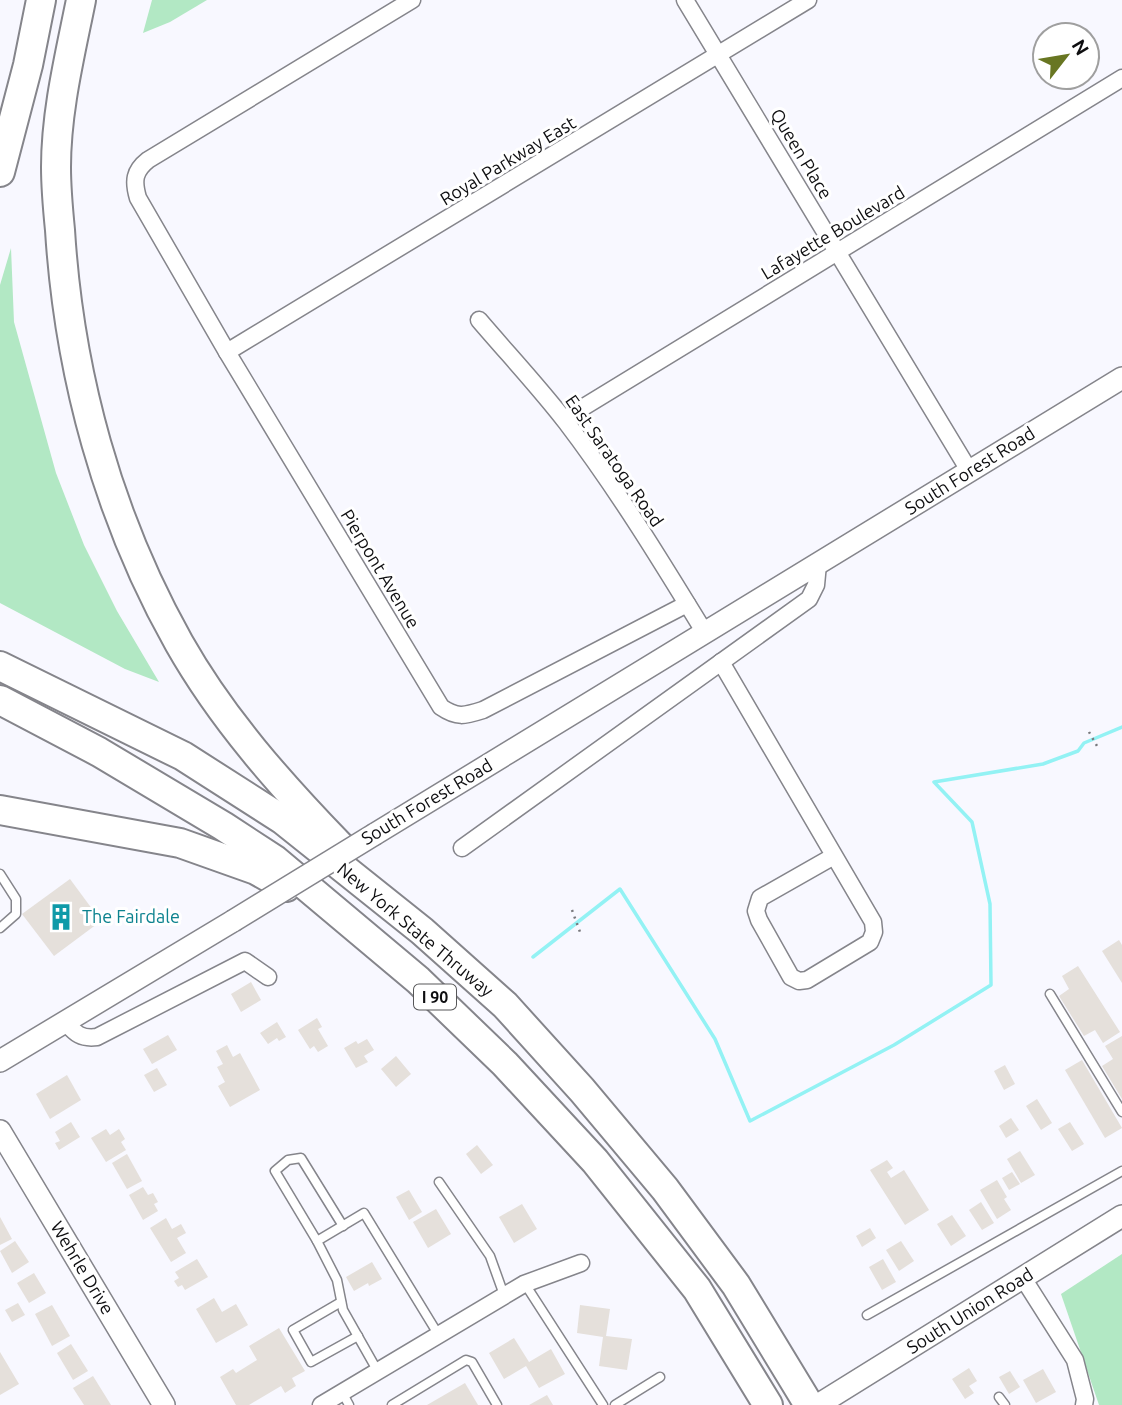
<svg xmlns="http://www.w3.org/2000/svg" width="1122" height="1405" viewBox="0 0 1122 1405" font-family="Ubuntu,sans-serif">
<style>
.green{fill:#b2e8c4}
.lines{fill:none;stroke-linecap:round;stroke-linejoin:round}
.stream{stroke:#93f2f4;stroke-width:3.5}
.building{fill:#e5e0db}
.lane-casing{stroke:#85858b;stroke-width:11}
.street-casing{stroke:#85858b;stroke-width:19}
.secondary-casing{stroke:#85858b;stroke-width:24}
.highway-casing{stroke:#85858b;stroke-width:32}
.path{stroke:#78787c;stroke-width:2.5;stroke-dasharray:2 5;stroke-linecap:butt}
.lane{stroke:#fff;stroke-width:8}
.street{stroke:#fff;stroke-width:16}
.secondary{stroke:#fff;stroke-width:21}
.highway{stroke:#fff;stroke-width:28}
.secondary-bridge-casing{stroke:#85858b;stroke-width:24;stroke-linecap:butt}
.secondary-bridge{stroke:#fff;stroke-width:21}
.labels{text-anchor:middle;stroke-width:6;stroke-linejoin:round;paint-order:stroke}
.shield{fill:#fff;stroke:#565658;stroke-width:2}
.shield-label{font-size:16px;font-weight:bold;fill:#0e0e10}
.street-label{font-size:18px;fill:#0e0e10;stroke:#fff}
.culture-label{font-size:18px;fill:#0d838f;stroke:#fff;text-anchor:start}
</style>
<rect width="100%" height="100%" fill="#f8f8ff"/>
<g class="green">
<polygon points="152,0 207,0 170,22 143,33"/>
<polygon points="11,248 14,322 56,473 84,545 117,611 159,682 125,669 0,603 0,285"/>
<polygon points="1122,1254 1122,1405 1099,1405 1061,1294"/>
</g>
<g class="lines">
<polyline class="stream" points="533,957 620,889 715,1039 750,1121 894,1045 991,985 990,904 972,822 934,782 1043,764 1078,751 1084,743 1122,727"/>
</g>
<g class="building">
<polygon points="70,879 101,921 54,956 22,914"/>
<polygon points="1119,940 1122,945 1122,983 1102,951"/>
<polygon points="1078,966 1120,1032 1103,1043 1095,1030 1084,1036 1059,996 1069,989 1062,976"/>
<polygon points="251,982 261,1000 241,1012 231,994"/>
<polygon points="317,1018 322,1027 318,1029 328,1046 318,1052 314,1046 310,1049 298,1030"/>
<polygon points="277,1022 286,1037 279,1041 277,1038 268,1044 260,1033"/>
<polygon points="168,1035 177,1050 152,1064 143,1049"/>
<polygon points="1122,1036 1122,1099 1102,1066 1113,1059 1105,1046"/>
<polygon points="367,1039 374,1050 364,1056 368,1062 356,1068 344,1048 356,1041 358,1044"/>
<polygon points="227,1045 233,1057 240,1053 260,1090 230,1107 218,1086 225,1082 217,1067 223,1064 216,1051"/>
<polygon points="396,1056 411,1074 396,1087 381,1069"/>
<polygon points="1082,1060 1122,1128 1105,1138 1065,1070"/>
<polygon points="1005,1065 1015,1084 1004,1090 994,1071"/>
<polygon points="157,1068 167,1085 154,1092 144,1075"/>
<polygon points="67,1075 81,1100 50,1119 36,1094"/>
<polygon points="1037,1099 1052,1123 1041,1130 1026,1106"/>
<polygon points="1011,1118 1019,1130 1006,1138 999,1126"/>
<polygon points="71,1122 80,1137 59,1150 55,1143 60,1141 55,1132"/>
<polygon points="1070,1122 1084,1144 1072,1151 1058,1129"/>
<polygon points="106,1129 110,1135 119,1129 125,1139 121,1142 126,1150 106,1162 91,1138"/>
<polygon points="477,1145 493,1165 481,1174 466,1154"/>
<polygon points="1020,1151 1035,1175 1021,1183 1007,1159"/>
<polygon points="127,1154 142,1181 127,1189 112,1163"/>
<polygon points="887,1160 893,1168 887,1172 891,1178 904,1170 929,1210 905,1225 870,1170"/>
<polygon points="1012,1172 1020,1184 1009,1190 1002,1178"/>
<polygon points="997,1180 1007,1197 1004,1199 1011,1210 997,1219 980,1190"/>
<polygon points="143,1187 148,1195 153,1193 158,1202 154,1204 158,1211 143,1220 129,1195"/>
<polygon points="409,1190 422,1212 409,1220 396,1197"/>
<polygon points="981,1202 994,1223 982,1230 969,1210"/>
<polygon points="522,1204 537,1229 514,1243 499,1217"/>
<polygon points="436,1209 451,1234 428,1248 413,1222"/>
<polygon points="952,1215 966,1236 951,1246 937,1224"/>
<polygon points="0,1217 12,1239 0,1245"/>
<polygon points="166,1218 172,1229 181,1224 186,1233 177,1238 186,1253 171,1262 150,1228"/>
<polygon points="870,1228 876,1238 862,1247 856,1236"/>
<polygon points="15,1241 29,1262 12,1273 0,1251"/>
<polygon points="901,1241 914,1261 899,1271 886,1250"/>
<polygon points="197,1259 208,1277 185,1290 182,1285 178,1287 174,1281 179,1278 175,1272"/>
<polygon points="883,1259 896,1282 882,1290 869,1267"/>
<polygon points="372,1262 382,1279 369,1286 368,1283 354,1291 346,1277"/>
<polygon points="34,1273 46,1293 29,1303 17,1283"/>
<polygon points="214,1298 222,1312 236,1304 248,1325 216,1343 196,1309"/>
<polygon points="18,1303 25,1315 12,1322 5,1310"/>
<polygon points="52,1305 70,1336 52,1346 35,1314"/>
<polygon points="580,1305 610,1309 606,1336 632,1339 627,1370 599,1366 603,1337 577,1333"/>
<polygon points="279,1328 305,1371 292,1378 296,1386 285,1393 281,1386 249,1405 236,1405 220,1377 233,1369 236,1373 257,1360 249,1346"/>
<polygon points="514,1338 529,1362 551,1349 565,1374 539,1388 526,1366 504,1379 489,1353"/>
<polygon points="71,1344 88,1371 73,1380 57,1353"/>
<polygon points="0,1352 19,1384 0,1395"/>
<polygon points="969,1368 977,1381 969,1386 974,1393 965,1399 952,1379"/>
<polygon points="1043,1369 1056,1392 1036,1403 1023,1380"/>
<polygon points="1010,1371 1020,1387 1009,1394 999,1377"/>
<polygon points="93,1376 111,1405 84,1405 73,1388"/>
<polygon points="465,1383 478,1405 427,1405"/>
<polygon points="547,1395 553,1405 529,1405"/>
</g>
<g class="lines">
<defs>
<g id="lane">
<polyline points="0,874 16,899 16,914 0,928"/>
<polyline points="1050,994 1122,1112"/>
<polyline points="439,1182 490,1256 504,1295"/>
<polyline points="317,1241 275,1171 288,1160 301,1158 343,1226"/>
<polyline points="525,1284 603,1405"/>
<polyline points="341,1302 293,1330 311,1362 358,1336"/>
<polyline points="867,1315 1122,1171"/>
<polyline points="377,1370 343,1310 337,1280 317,1241 364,1213 438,1334"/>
<polyline points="342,1392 349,1405"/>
<polyline points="999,1397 1005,1405"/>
<polyline points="392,1405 466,1360 472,1362 497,1405"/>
<polyline points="615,1405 660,1377"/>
</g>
<g id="street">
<path d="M412,0l-264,160c-14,11 -15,21 -10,38l89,154 214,355c16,11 23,9 42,3l204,-106"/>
<polyline points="685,0 970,472"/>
<path d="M479,320c29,34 60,67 87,102 51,67 95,139 139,211"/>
<polyline points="227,352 808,0"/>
<polyline points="564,419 1122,78"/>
<polyline points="721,662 873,922 874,932 870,942 807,980 799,981 791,977 759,920 756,911 760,898 834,856"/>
<polyline points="462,848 809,599 816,585 818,564"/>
<path d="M65,1022c11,12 16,17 32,15l148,-76 23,16"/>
<polyline points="1023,1278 1075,1360 1085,1399 1084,1405"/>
<polyline points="321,1405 524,1284 581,1263"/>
</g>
<g id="secondary">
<polyline points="375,834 1122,378"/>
<polyline points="0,1061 233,921"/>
<polyline points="0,1131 164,1405"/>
<polyline points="818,1405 1122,1216"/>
</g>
<g id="highway">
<path d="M81,0c-11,55 -25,111 -25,167 0,21 2,43 4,63 9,144 48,287 119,413 43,76 101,141 161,203"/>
<polyline points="0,172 28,65 41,0"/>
<polyline points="0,666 183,756 283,820 422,931 505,1005 582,1090 665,1189 736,1285 809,1405"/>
<polyline points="0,700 99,752 223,826 275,860 418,980 505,1064 595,1161 697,1289 768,1405"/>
<polyline points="0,810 180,843 256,870 286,887"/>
</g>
</defs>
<use href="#lane" class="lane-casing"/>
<use href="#street" class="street-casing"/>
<use href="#secondary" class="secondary-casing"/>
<use href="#highway" class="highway-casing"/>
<g class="path">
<polyline points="1089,732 1097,746"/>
<polyline points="572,910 580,932"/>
</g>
<use href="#lane" class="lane"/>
<use href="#street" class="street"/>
<use href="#secondary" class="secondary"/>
<use href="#highway" class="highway"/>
<defs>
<polyline id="secondary-bridge" points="233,921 375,834"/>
</defs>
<use href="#secondary-bridge" class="secondary-bridge-casing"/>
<use href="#secondary-bridge" class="secondary-bridge"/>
</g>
<defs>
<symbol id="building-bare" viewBox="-9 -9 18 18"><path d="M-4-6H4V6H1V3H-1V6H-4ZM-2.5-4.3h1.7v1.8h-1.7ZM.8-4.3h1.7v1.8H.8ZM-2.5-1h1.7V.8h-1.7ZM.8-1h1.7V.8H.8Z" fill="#0f9aa8" stroke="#fff" stroke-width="2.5" paint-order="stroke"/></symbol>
</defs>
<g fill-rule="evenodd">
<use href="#building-bare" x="42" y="898" width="38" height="38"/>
</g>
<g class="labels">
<rect class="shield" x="414" y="984.5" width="42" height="25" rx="5"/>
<g class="shield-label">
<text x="435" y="1003">I 90</text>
</g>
<g class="street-label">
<text transform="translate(801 154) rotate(59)" y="6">Queen Place</text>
<text transform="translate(508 161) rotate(-31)" y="6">Royal Parkway East</text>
<text transform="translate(833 233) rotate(-31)" y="6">Lafayette Boulevard</text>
<text transform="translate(614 461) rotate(55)" y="6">East Saratoga Road</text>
<text transform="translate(970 471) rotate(-32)" y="6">South Forest Road</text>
<text transform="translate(380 569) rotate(59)" y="6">Pierpont Avenue</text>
<text transform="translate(427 802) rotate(-31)" y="6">South Forest Road</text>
<text transform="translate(415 930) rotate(40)" y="6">New York State Thruway</text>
<text transform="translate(82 1268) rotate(59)" y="6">Wehrle Drive</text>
<text transform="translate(970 1311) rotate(-32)" y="6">South Union Road</text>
</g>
<g class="culture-label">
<text x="82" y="923">The Fairdale</text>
</g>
</g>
<g transform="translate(1066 56) rotate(59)"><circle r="33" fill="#ffffff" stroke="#9f9f9f" stroke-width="2"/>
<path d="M0-5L12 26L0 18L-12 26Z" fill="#687622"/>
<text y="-10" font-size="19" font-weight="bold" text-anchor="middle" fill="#0e0e10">N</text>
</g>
</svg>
